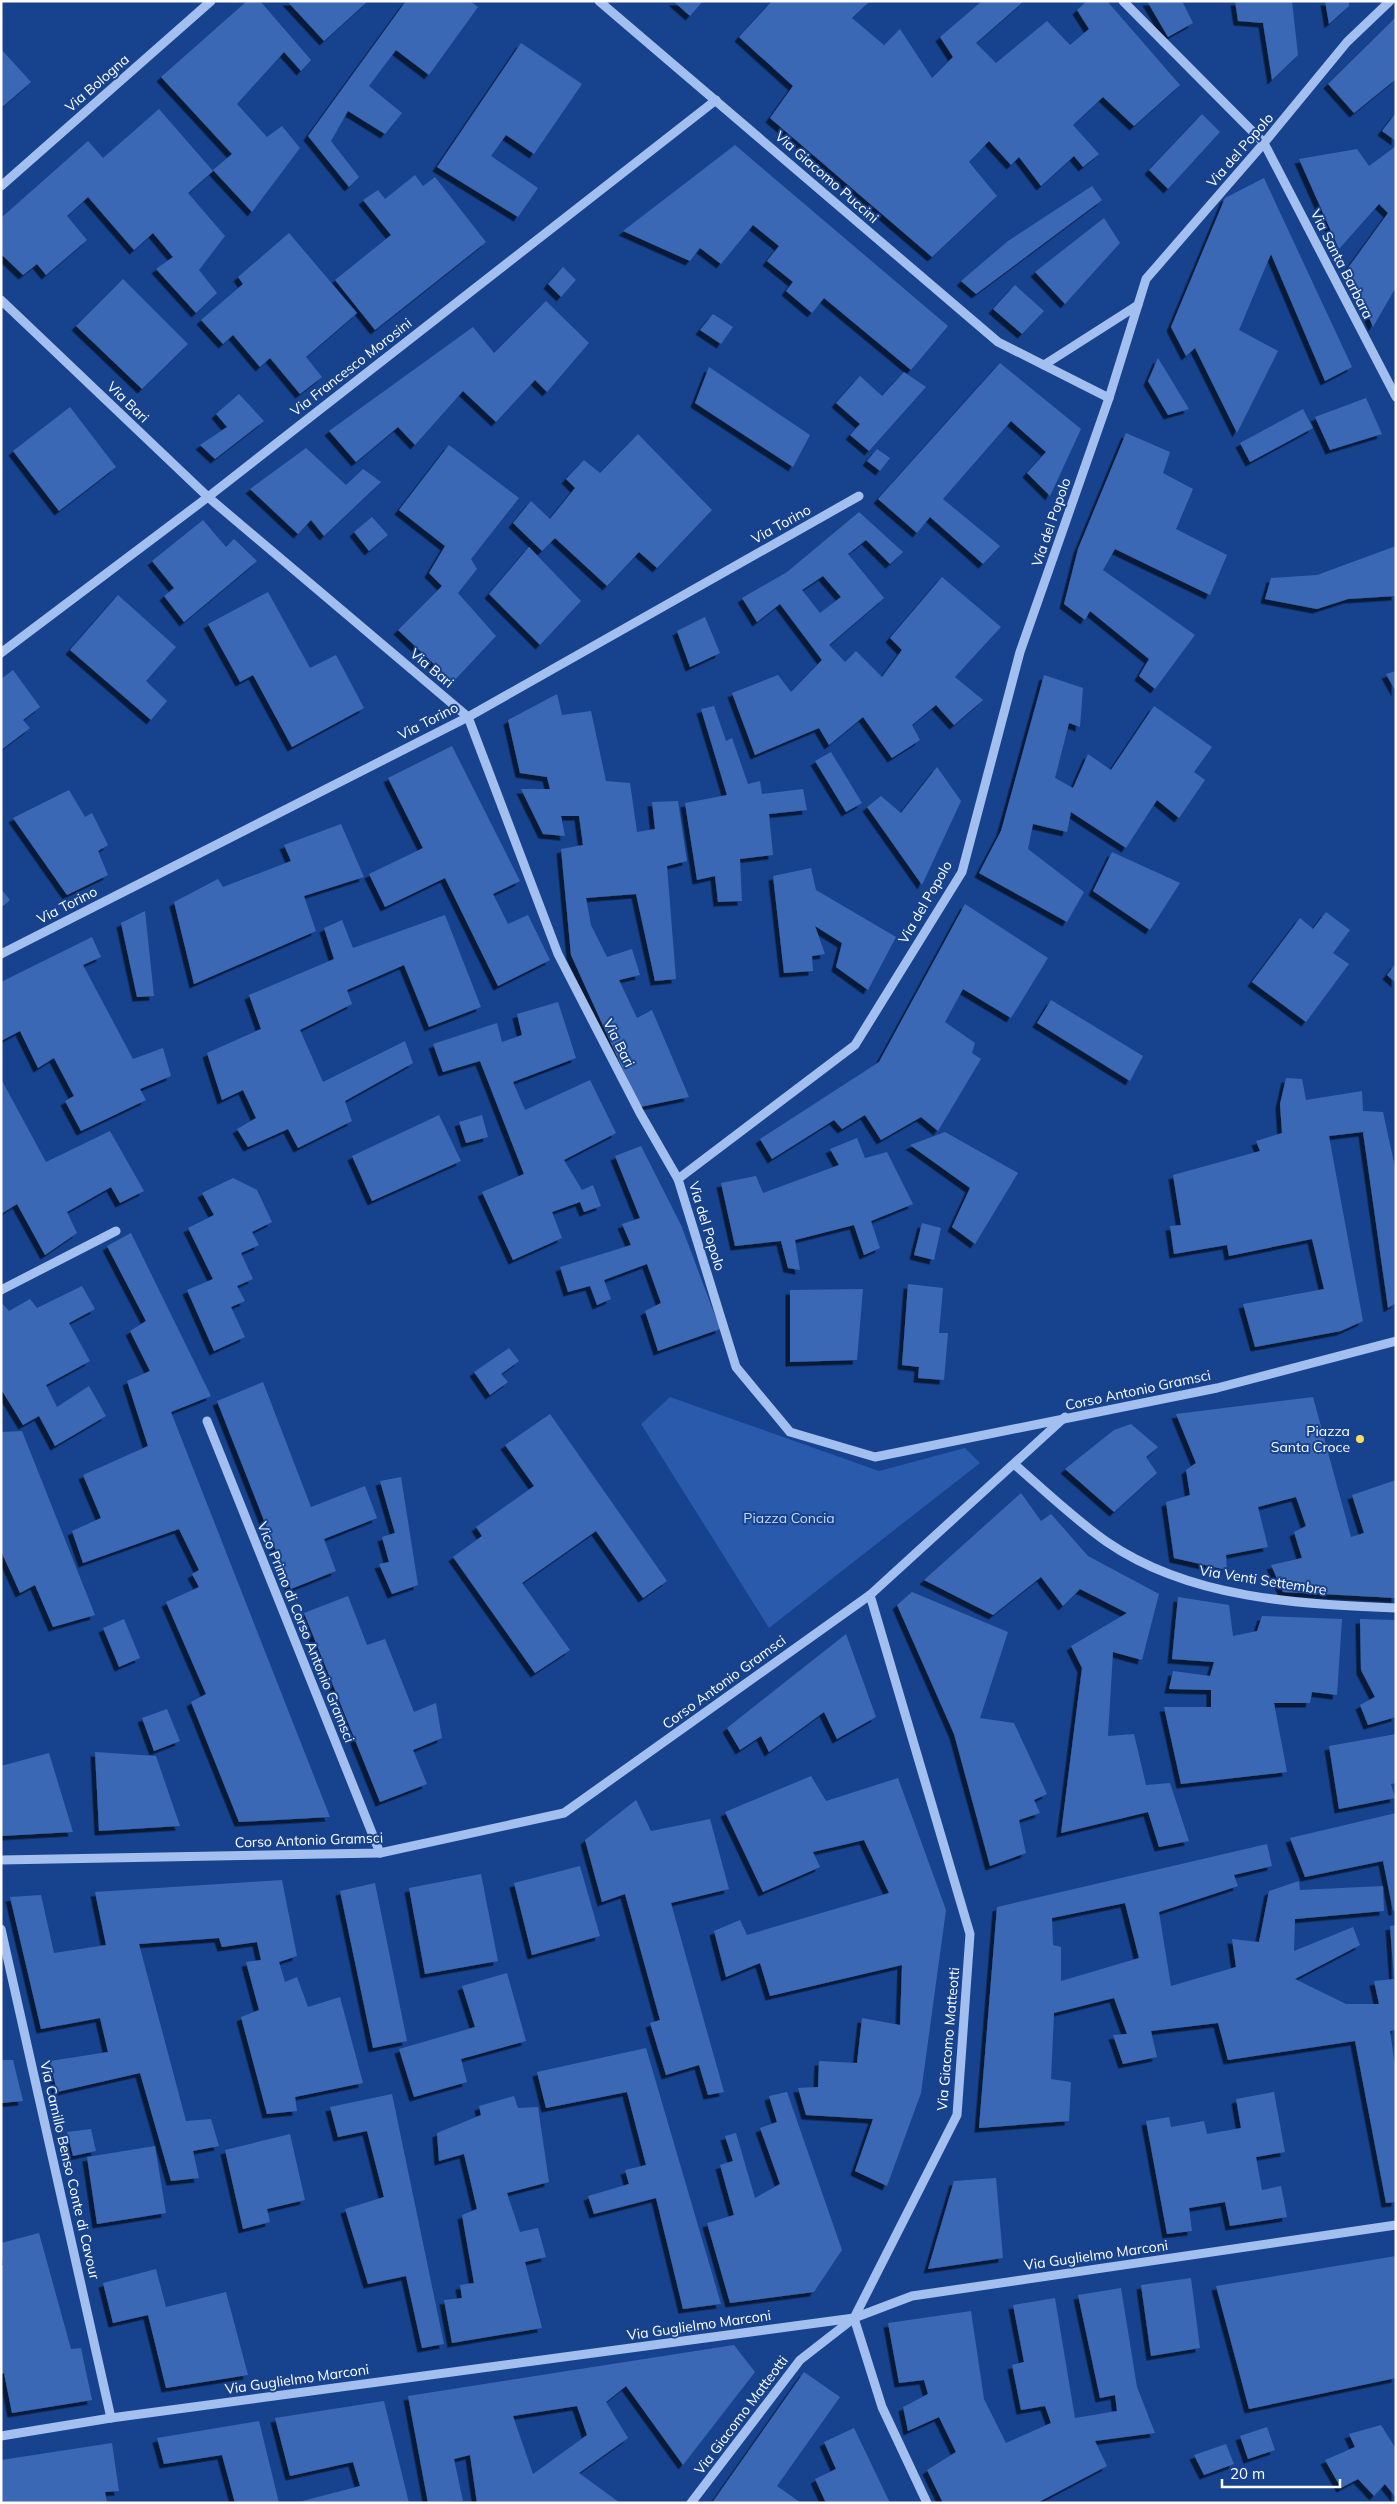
<svg xmlns="http://www.w3.org/2000/svg" width="1397" height="2504" viewBox="0 0 1397 2504" font-family="Mulish,sans-serif">
<style>
.green{fill:#295aac}
.building{fill:#3b68b4;fill-rule:evenodd;filter:url(#shadow)}
.lines{fill:none;stroke-linecap:round;stroke-linejoin:round}
.minor{stroke:#a2bfef;stroke-width:9}
.poi-dot{fill:#ffdd60;stroke:#17428d;stroke-width:2}
.labels{text-anchor:middle;stroke-width:4;stroke-linejoin:round;paint-order:stroke}
.street-label{font-size:14px;fill:#fff;stroke:#17428d}
.poi-label{font-size:14px;fill:#fff;stroke:#17428d;text-anchor:end}
.park-label{font-size:14px;fill:#c8dbfb;stroke:#17428d}
</style>
<defs>
<filter id="shadow"><feDropShadow dx="-4.5" dy="4.5" stdDeviation="0" flood-color="#0009"/></filter>
</defs>
<rect width="100%" height="100%" fill="#17428d"/>
<polygon class="green" points="670,1397 879,1471 965,1448 980,1463 769,1628 641,1424"/>
<g class="building">
<polygon points="247,1 260,1 311,60 301,71 284,52 237,104 267,137 282,126 300,148 252,212 213,170 232,154 161,77"/>
<polygon points="287,1 368,1 324,41"/>
<polygon points="406,1 470,1 478,7 429,75 396,50 369,86 402,113 385,134 348,111 331,141 359,177 349,187 308,136"/>
<polygon points="673,1 703,1 690,16"/>
<polygon points="772,1 870,1 852,18 884,45 900,29 932,78 953,57 940,37 982,1 1024,1 976,43 996,63 1047,21 1070,45 1089,29 1077,10 1087,1 1107,1 1180,85 1134,126 1103,97 1073,125 1099,154 1083,167 1074,156 1041,186 1019,157 1011,165 989,141 969,162 997,196 932,257 770,118 793,86 739,37"/>
<polygon points="1147,1 1182,1 1193,23 1168,37"/>
<polygon points="1235,1 1292,1 1298,55 1272,80 1263,23 1238,21"/>
<polygon points="1325,1 1349,1 1349,6 1329,24"/>
<polygon points="1396,17 1396,79 1354,113 1328,84"/>
<polygon points="521,43 582,84 534,154 506,135 491,156 538,188 518,217 437,167"/>
<polygon points="1,49 31,82 1,108"/>
<polygon points="159,109 213,171 188,193 225,236 199,270 217,293 196,313 156,269 173,257 153,233 134,250 88,197 67,216 87,240 46,275 37,264 23,275 1,254 1,218 88,141 103,158"/>
<polygon points="1396,113 1396,141 1382,131"/>
<polygon points="1202,114 1220,132 1168,189 1149,170"/>
<polygon points="735,145 948,326 911,370 824,298 812,313 786,291 793,282 767,261 779,246 753,225 721,264 700,248 690,261 623,231"/>
<polygon points="1396,146 1396,287 1373,327 1348,268 1388,213 1379,204 1339,249 1299,159 1357,149 1369,166"/>
<polygon points="415,175 423,186 435,177 486,242 375,330 335,280 391,235 363,200 378,190 385,199"/>
<polygon points="1264,178 1352,367 1325,381 1271,254 1239,330 1278,351 1237,433 1195,348 1186,356 1171,327 1225,198"/>
<polygon points="1092,186 1102,200 976,294 961,281 1008,241"/>
<polygon points="1104,218 1120,243 1065,304 1035,272"/>
<polygon points="289,233 357,313 306,357 322,377 300,394 270,358 260,367 233,335 223,344 201,320 243,284 238,277"/>
<polygon points="563,267 576,280 561,297 548,284"/>
<polygon points="123,279 188,344 142,389 76,326"/>
<polygon points="1015,285 1044,311 1022,334 993,309"/>
<polygon points="546,301 589,343 547,392 535,380 496,422 463,391 415,445 398,427 356,462 329,431 473,327 494,353"/>
<polygon points="713,314 733,327 721,344 700,330"/>
<polygon points="1158,358 1189,409 1168,415 1148,381"/>
<polygon points="1000,363 1081,429 1050,496 1027,473 1046,452 1011,421 943,499 1000,546 983,564 930,517 917,533 878,499"/>
<polygon points="709,367 810,435 793,467 695,403"/>
<polygon points="904,372 926,387 869,451 850,435 860,424 836,403 860,376 882,396"/>
<polygon points="239,394 264,421 215,459 200,445 227,427 216,414"/>
<polygon points="1366,398 1382,434 1330,450 1315,417"/>
<polygon points="70,407 116,467 59,511 13,451"/>
<polygon points="1303,409 1313,428 1250,462 1240,443"/>
<polygon points="1126,433 1170,452 1163,473 1193,489 1176,529 1227,555 1210,595 1115,549 1103,570 1195,635 1155,689 1139,676 1149,659 1090,611 1085,620 1064,604 1078,549"/>
<polygon points="638,434 712,510 657,568 639,552 607,586 555,538 542,551 513,523 531,501 550,519 575,488 566,479 584,460 600,473"/>
<polygon points="449,445 519,498 471,559 477,569 458,593 496,636 453,682 398,630 442,586 429,573 445,546 399,510"/>
<polygon points="306,448 346,485 363,469 381,482 324,536 311,520 298,534 250,489"/>
<polygon points="877,449 890,458 880,471 867,461"/>
<path d="M859,512l44,40 -13,12 -24,-24 -18,14 36,44 -55,47 16,17 11,-11 26,26 20,-27 -12,-12 52,-61 59,50 -46,50 28,23 -29,25 -18,-20 -24,20 8,15 -28,18 -29,-41 -34,28 -10,-17 -64,27 -23,-62 46,-18 13,17 31,-32 -42,-56 -23,18 -15,-24 45,-26zM823,576l18,21 -21,16 -18,-23z"/>
<polygon points="372,517 388,535 369,551 354,532"/>
<polygon points="203,520 226,547 234,539 257,561 184,622 164,596 174,588 152,561"/>
<polygon points="1396,546 1396,596 1348,599 1317,609 1265,599 1271,578 1317,575"/>
<polygon points="529,547 581,601 540,645 489,594"/>
<polygon points="268,592 310,668 336,655 364,708 292,747 253,675 240,682 208,624"/>
<polygon points="118,595 176,647 146,681 167,701 151,720 70,650"/>
<polygon points="705,617 720,653 690,667 677,631"/>
<polygon points="13,670 40,707 23,720 30,728 1,750 1,679"/>
<polygon points="1396,671 1396,692 1386,674"/>
<polygon points="1044,675 1083,688 1080,727 1069,723 1055,778 1073,788 1088,754 1111,770 1154,706 1212,747 1194,772 1205,780 1179,818 1157,800 1126,848 1071,812 1067,832 1033,824 1028,849 1084,892 1067,922 979,873 1001,831"/>
<polygon points="557,694 562,715 591,711 606,781 630,783 637,832 655,829 652,802 678,801 687,861 667,866 676,979 655,981 636,894 586,898 591,925 607,957 632,949 640,975 619,980 637,1018 652,1010 689,1097 640,1107 571,955 561,849 583,845 579,816 561,816 565,836 543,834 521,789 550,789 547,777 520,773 508,720"/>
<polygon points="714,706 726,741 732,738 748,784 760,781 762,794 803,789 807,810 769,814 773,855 740,859 742,901 718,902 715,876 697,880 685,803 727,795 701,709"/>
<polygon points="452,746 520,881 493,894 508,924 528,915 550,960 498,986 445,878 385,907 369,874 423,848 388,778"/>
<polygon points="831,752 862,803 846,812 815,761"/>
<polygon points="937,767 961,801 922,885 867,807 881,796 901,813"/>
<polygon points="69,790 85,817 92,813 108,845 98,851 108,875 67,895 13,818"/>
<polygon points="341,824 364,877 304,896 316,931 194,984 174,902 218,879 223,887 291,861 284,845"/>
<polygon points="1112,852 1180,883 1150,930 1093,891"/>
<polygon points="811,868 816,890 896,937 868,990 836,967 842,943 815,926 825,954 812,956 813,971 784,973 773,876"/>
<polygon points="1,889 10,900 1,908"/>
<polygon points="965,904 1048,958 1011,1018 963,989 945,1022 975,1043 972,1053 981,1059 938,1131 921,1117 881,1140 865,1115 842,1129 834,1120 772,1159 760,1139 879,1062"/>
<polygon points="145,911 154,996 137,997 121,923"/>
<polygon points="1326,912 1350,930 1333,953 1349,964 1306,1022 1252,982 1300,918 1313,929"/>
<polygon points="445,915 481,1007 429,1027 404,965 347,990 352,1004 300,1030 323,1082 405,1041 413,1063 345,1101 352,1121 298,1148 288,1129 248,1147 237,1129 256,1118 243,1090 222,1100 207,1053 261,1029 249,995 334,959 324,928 342,920 353,948"/>
<polygon points="92,937 101,957 83,965 133,1059 163,1048 171,1076 140,1089 146,1100 81,1131 65,1101 74,1096 54,1058 38,1068 20,1031 1,1041 1,982"/>
<polygon points="1396,963 1396,983 1387,975"/>
<polygon points="1051,1000 1143,1056 1130,1081 1037,1023"/>
<polygon points="558,1002 576,1058 513,1082 525,1110 590,1080 616,1133 564,1160 582,1190 593,1185 601,1206 584,1212 580,1202 552,1212 562,1238 513,1260 482,1192 524,1174 480,1061 443,1072 433,1044 497,1023 502,1042 522,1035 517,1014"/>
<polygon points="1286,1078 1302,1079 1306,1100 1362,1091 1363,1111 1383,1112 1396,1172 1396,1303 1388,1308 1363,1132 1329,1136 1363,1321 1341,1331 1255,1347 1243,1304 1324,1289 1312,1239 1229,1256 1227,1245 1174,1254 1170,1226 1181,1225 1173,1175 1260,1151 1256,1141 1282,1133 1280,1104"/>
<polygon points="1,1079 46,1162 110,1131 144,1191 120,1203 111,1187 67,1212 77,1233 45,1255 17,1204 1,1214"/>
<polygon points="439,1115 461,1161 372,1201 352,1156"/>
<polygon points="482,1115 488,1137 466,1143 459,1122"/>
<polygon points="945,1132 1018,1173 975,1244 952,1227 970,1188 910,1145"/>
<polygon points="857,1138 865,1158 887,1152 913,1204 871,1221 880,1248 864,1255 854,1225 795,1240 800,1270 788,1268 781,1241 735,1246 721,1183 756,1176 763,1193 839,1165 830,1149"/>
<polygon points="641,1146 681,1225 720,1329 658,1351 645,1311 661,1303 647,1264 604,1280 611,1299 597,1305 590,1286 568,1292 560,1267 631,1245 622,1224 640,1218 615,1156"/>
<polygon points="233,1178 257,1190 272,1222 252,1232 259,1245 241,1253 253,1279 237,1286 245,1301 231,1307 245,1337 214,1351 187,1290 213,1279 188,1228 214,1215 202,1193"/>
<polygon points="922,1223 941,1228 934,1260 914,1255"/>
<polygon points="131,1233 211,1396 171,1412 330,1817 239,1822 191,1702 206,1694 166,1602 199,1587 192,1574 199,1570 179,1529 83,1563 72,1531 101,1518 83,1475 148,1446 127,1381 150,1371 130,1331 146,1321 107,1246"/>
<polygon points="908,1284 943,1288 939,1333 948,1333 944,1380 918,1378 919,1367 902,1365"/>
<polygon points="82,1286 95,1309 69,1323 90,1361 46,1385 57,1407 89,1386 106,1416 55,1446 39,1416 23,1425 1,1389 1,1302 9,1311 30,1299 37,1308"/>
<polygon points="863,1289 857,1360 790,1362 790,1290"/>
<polygon points="509,1348 519,1361 501,1374 508,1382 490,1395 474,1372"/>
<polygon points="263,1382 311,1507 365,1486 377,1518 324,1539 336,1571 291,1589 217,1401"/>
<polygon points="1313,1397 1351,1537 1364,1533 1352,1495 1396,1480 1396,1598 1283,1592 1271,1565 1302,1558 1294,1532 1306,1526 1296,1497 1258,1507 1268,1547 1226,1555 1227,1570 1174,1558 1166,1502 1190,1495 1186,1470 1196,1463 1176,1414"/>
<polygon points="550,1414 667,1581 643,1598 596,1531 522,1583 570,1650 535,1673 453,1557 482,1536 476,1527 534,1486 505,1445"/>
<polygon points="1131,1424 1158,1447 1146,1457 1157,1473 1114,1512 1065,1469 1114,1430"/>
<polygon points="22,1431 95,1615 53,1627 35,1585 20,1593 1,1551 1,1432"/>
<polygon points="401,1477 418,1585 392,1594 379,1564 389,1562 382,1537 395,1533 380,1481"/>
<polygon points="1021,1493 1041,1521 1051,1514 1088,1556 1159,1594 1142,1660 1113,1652 1108,1736 1134,1734 1146,1785 1170,1783 1189,1841 1159,1847 1148,1812 1061,1833 1082,1668 1071,1646 1127,1613 1080,1589 1063,1606 1041,1577 993,1615 924,1580"/>
<polygon points="912,1592 1008,1632 980,1718 1014,1723 1047,1794 1034,1800 1040,1813 1019,1820 1026,1853 990,1866 954,1734 897,1605"/>
<polygon points="348,1596 367,1645 385,1639 414,1712 436,1703 442,1738 413,1750 427,1784 380,1802 304,1613"/>
<polygon points="1178,1597 1229,1605 1233,1636 1257,1631 1262,1616 1342,1619 1337,1695 1312,1692 1310,1703 1274,1703 1287,1772 1181,1784 1164,1707 1211,1707 1211,1690 1169,1689 1173,1671 1210,1676 1214,1662 1172,1659"/>
<polygon points="124,1619 140,1658 119,1667 103,1628"/>
<polygon points="1360,1619 1396,1620 1396,1717 1368,1725 1360,1705 1375,1697 1361,1670"/>
<polygon points="846,1634 876,1717 837,1739 824,1712 769,1752 761,1736 740,1750 727,1728"/>
<polygon points="167,1709 180,1741 154,1751 142,1718"/>
<polygon points="1396,1734 1396,1783 1391,1784 1395,1798 1339,1809 1329,1746"/>
<polygon points="95,1752 156,1756 180,1826 99,1831"/>
<polygon points="49,1753 73,1832 1,1836 1,1766"/>
<polygon points="811,1776 826,1801 898,1778 946,1910 921,2093 887,2186 855,2171 873,2119 806,2115 798,2088 818,2087 819,2061 857,2063 862,2018 900,2025 902,1965 770,1996 760,1963 726,1977 714,1931 740,1920 747,1935 889,1893 864,1840 813,1852 820,1867 763,1892 725,1812"/>
<polygon points="636,1800 651,1831 710,1819 729,1889 671,1903 724,2092 708,2095 699,2065 666,2075 650,2023 660,2020 625,1894 602,1902 585,1840"/>
<polygon points="1396,1813 1396,1911 1393,1911 1383,1861 1305,1877 1290,1838"/>
<path d="M1267,1844l5,22 -38,9 4,11 -79,26 12,74 65,-19 -4,-28 27,3 10,-51 30,-10 1,9 83,-4 1,25 -89,8 -1,32 59,-24 7,18 -65,34 51,25h33l-5,-23 20,-2 -4,-53 6,-1v105l-6,1 6,42v129l-10,1 -31,-162 -127,19 -10,-37 -67,8 6,26 -34,7 -10,-29 14,-1 -13,-36 -60,15 -3,66 20,3 -2,39 -90,7 18,-221zM1125,1903l14,55 -78,23v-34l-8,-2 -1,-27z"/>
<polygon points="580,1866 600,1936 532,1955 514,1883"/>
<polygon points="481,1874 498,1961 425,1974 409,1888"/>
<polygon points="282,1880 297,1956 279,1962 285,1982 297,1977 308,2007 340,1997 363,2083 295,2097 297,2111 267,2114 241,2017 259,2010 246,1962 261,1960 257,1942 222,1947 219,1938 139,1944 186,2121 211,2119 219,2146 193,2151 199,2178 171,2181 140,2073 57,2092 50,2061 108,2052 100,2018 41,2029 10,1897 41,1895 54,1953 106,1945 95,1892"/>
<polygon points="375,1883 407,2041 373,2048 340,1891"/>
<polygon points="507,1973 526,2041 461,2059 467,2082 414,2097 399,2049 475,2027 462,1986"/>
<polygon points="646,2048 721,2304 683,2309 656,2198 594,2214 588,2196 629,2184 625,2170 646,2165 627,2092 546,2108 537,2072"/>
<polygon points="1,2060 13,2060 23,2101 1,2103"/>
<polygon points="787,2092 842,2250 814,2292 730,2303 707,2223 734,2215 720,2165 733,2161 725,2136 736,2133 755,2198 780,2184 760,2128 777,2122 769,2096"/>
<polygon points="1274,2092 1285,2152 1256,2157 1262,2190 1281,2186 1287,2217 1230,2226 1225,2202 1189,2208 1192,2231 1167,2234 1146,2121 1169,2117 1171,2127 1204,2121 1207,2134 1241,2128 1236,2099"/>
<polygon points="392,2094 444,2344 422,2348 406,2276 368,2284 345,2209 384,2197 367,2131 338,2137 330,2107"/>
<polygon points="514,2096 518,2108 538,2107 549,2182 507,2193 520,2232 538,2228 546,2257 525,2262 542,2328 452,2343 444,2300 462,2298 460,2285 474,2283 462,2215 477,2209 464,2154 439,2161 437,2133 481,2115 479,2106"/>
<polygon points="91,2129 96,2151 73,2156 67,2132"/>
<polygon points="290,2134 305,2200 267,2209 270,2222 243,2229 225,2150"/>
<polygon points="155,2146 166,2213 97,2224 87,2157"/>
<polygon points="996,2178 1003,2258 928,2269 954,2181"/>
<polygon points="39,2233 71,2349 81,2348 92,2400 12,2413 4,2373 1,2374 1,2265 3,2265 1,2243"/>
<polygon points="1396,2256 1396,2378 1249,2409 1216,2286"/>
<polygon points="156,2269 166,2307 226,2292 248,2375 166,2388 148,2315 113,2323 103,2283"/>
<polygon points="1191,2278 1200,2348 1151,2356 1141,2285"/>
<polygon points="1121,2288 1137,2387 1155,2433 1095,2441 1107,2466 1037,2503 943,2503 927,2470 956,2452 939,2417 908,2431 903,2407 928,2394 924,2380 899,2383 888,2323 971,2311 984,2399 1006,2443 1051,2423 1045,2406 1021,2410 1012,2365 1024,2362 1013,2305 1055,2298 1075,2418 1117,2411 1115,2395 1100,2398 1078,2295"/>
<path d="M734,2345l21,27 -72,93 -57,-79 -20,16 22,36 -49,35 41,30h-143l-7,-48 -16,4 9,42 -35,2 -20,-107zM577,2406l10,29 -54,39 -20,-58z"/>
<polygon points="804,2372 840,2397 777,2486 801,2503 712,2503"/>
<polygon points="384,2401 409,2503 295,2503 360,2486 353,2462 290,2476 275,2418"/>
<polygon points="259,2421 279,2503 235,2503 222,2455 164,2464 157,2438"/>
<polygon points="1381,2425 1396,2449 1396,2498 1385,2484 1374,2496 1358,2479 1341,2488 1325,2460 1355,2447 1349,2434"/>
<polygon points="1267,2427 1275,2450 1248,2459 1240,2436"/>
<polygon points="854,2428 890,2503 826,2503 815,2479 836,2469 824,2442"/>
<polygon points="112,2443 119,2491 105,2492 107,2503 1,2503 1,2460"/>
<polygon points="1226,2444 1234,2464 1204,2475 1194,2455"/>
</g>
<g class="lines">
<g class="minor">
<polyline points="599,1 998,342 1109,398"/>
<polyline points="1123,1 1264,143 1396,397"/>
<polyline points="1,186 211,1"/>
<polyline points="1,300 208,497 468,717 558,954 640,1113 678,1179 736,1367 790,1432 875,1457 1217,1388 1396,1341"/>
<polyline points="1044,365 1138,305"/>
<polyline points="1,653 208,497 716,100"/>
<polyline points="1,954 468,717 859,496"/>
<polyline points="678,1179 855,1045 962,872 1020,652 1109,398 1146,279 1264,143 1347,42 1390,1"/>
<polyline points="1,1290 116,1231"/>
<polyline points="207,1421 380,1853"/>
<path d="M1014,1464c30,26 60,55 93,78 83,57 192,62 289,66"/>
<polyline points="1,1860 380,1853 564,1813 870,1595 1065,1417"/>
<polyline points="1,1929 111,2418"/>
<polyline points="854,2318 882,2407 927,2503"/>
<polyline points="1,2436 111,2418 854,2318 912,2296 1396,2225"/>
<polyline points="691,2503 800,2360 854,2318 957,2115 970,1934 870,1595"/>
</g>
</g>
<circle class="poi-dot" cx="1360" cy="1439" r="5"/>
<g class="labels">
<g class="street-label">
<text transform="translate(97 83) rotate(-41)" y="5">Via Bologna</text>
<text transform="translate(1240 150) rotate(-49)" y="5">Via del Popolo</text>
<text transform="translate(827 177) rotate(41)" y="5">Via Giacomo Puccini</text>
<text transform="translate(1342 264) rotate(63)" y="5">Via Santa Barbara</text>
<text transform="translate(351 367) rotate(-38)" y="5">Via Francesco Morosini</text>
<text transform="translate(128 402) rotate(44)" y="5">Via Bari</text>
<text transform="translate(1051 522) rotate(-71)" y="5">Via del Popolo</text>
<text transform="translate(781 524) rotate(-29)" y="5">Via Torino</text>
<text transform="translate(432 668) rotate(40)" y="5">Via Bari</text>
<text transform="translate(428 721) rotate(-27)" y="5">Via Torino</text>
<text transform="translate(925 902) rotate(-60)" y="5">Via del Popolo</text>
<text transform="translate(67 905) rotate(-27)" y="5">Via Torino</text>
<text transform="translate(619 1043) rotate(63)" y="5">Via Bari</text>
<text transform="translate(707 1226) rotate(73)" y="5">Via del Popolo</text>
<text transform="translate(1138 1390) rotate(-12)" y="5">Corso Antonio Gramsci</text>
<text transform="translate(1263 1580) rotate(9)" y="5">Via Venti Settembre</text>
<text transform="translate(306 1632) rotate(68)" y="5">Vico Primo di Corso Antonio Gramsci</text>
<text transform="translate(724 1682) rotate(-36)" y="5">Corso Antonio Gramsci</text>
<text transform="translate(309 1840) rotate(-2)" y="5">Corso Antonio Gramsci</text>
<text transform="translate(948 2039) rotate(-85)" y="5">Via Giacomo Matteotti</text>
<text transform="translate(70 2170) rotate(77)" y="5">Via Camillo Benso Conte di Cavour</text>
<text transform="translate(1096 2255) rotate(-8)" y="5">Via Guglielmo Marconi</text>
<text transform="translate(699 2325) rotate(-8)" y="5">Via Guglielmo Marconi</text>
<text transform="translate(297 2379) rotate(-8)" y="5">Via Guglielmo Marconi</text>
<text transform="translate(741 2415) rotate(-53)" y="5">Via Giacomo Matteotti</text>
</g>
<g class="poi-label">
<text x="1350" y="1436">Piazza<tspan x="1350" dy="16">Santa Croce</tspan></text>
</g>
<g class="park-label">
<text x="789" y="1523">Piazza Concia</text>
</g>
</g>
<rect width="1397" height="2504" fill="none" stroke="#ffffff" stroke-width="5"/>
<path d="M1222 2479v8h118v-8" fill="none" stroke="#ffffff" stroke-width="2.5"/>
<text x="1230" y="2479" font-size="15" fill="#ffffff" stroke="#17428d" stroke-width="4" paint-order="stroke">20 m</text>
</svg>
